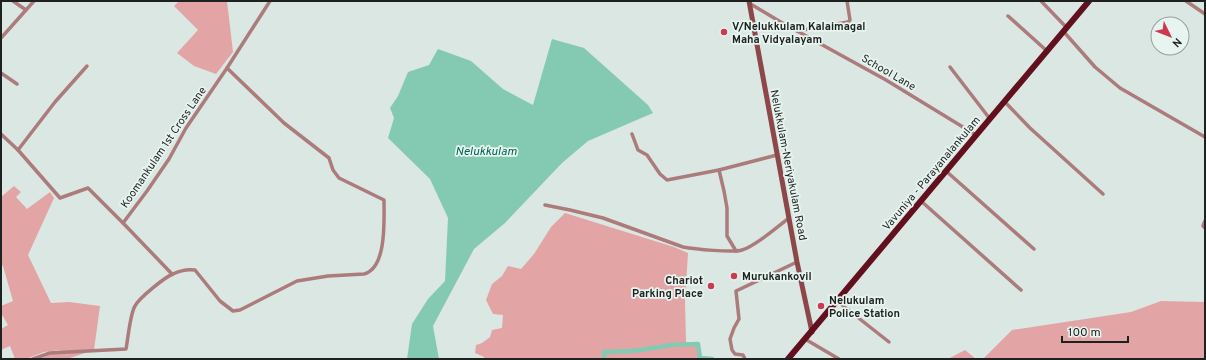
<svg xmlns="http://www.w3.org/2000/svg" width="1206" height="360" viewBox="0 0 1206 360" font-family="Overpass,sans-serif">
<style>
.green{fill:#e3a4a5}
.water{fill:#84cab3}
.lines{fill:none;stroke-linecap:round;stroke-linejoin:round}
.canal{stroke:#84cab3;stroke-width:4.5}
.minor{stroke:#ac7b7b;stroke-width:3.5}
.secondary{stroke:#8d474a;stroke-width:5}
.trunk{stroke:#63101e;stroke-width:6}
.poi-dot{fill:#cb3a4d;stroke:#e8f4f0;stroke-width:1.5}
.labels{text-anchor:middle;stroke-width:3.5;stroke-linejoin:round;paint-order:stroke}
.poi-label{font-size:11px;font-weight:bold;fill:#1d211f;stroke:#e8f4f0;text-anchor:start}
.street-label{font-size:11px;fill:#1d211f;stroke:#e8f4f0}
.water-label{font-size:12px;font-style:italic;fill:#02644f;stroke:#e8f4f0}
</style>
<rect width="100%" height="100%" fill="#dbe7e3"/>
<g class="green">
<polygon points="179,1 227,1 233,52 216,74 194,66 177,53 198,30 174,6"/>
<polygon points="14,186 21,192 16,197 27,209 50,192 54,198 28,255 51,303 69,302 100,306 94,350 67,359 40,359 61,350 44,352 26,359 15,359 10,346 1,350 1,329 8,325 1,313 1,306 13,301 3,266 1,264 1,197"/>
<polygon points="565,213 674,247 688,253 685,301 686,341 687,346 697,346 699,359 484,359 484,357 475,353 476,345 482,343 490,337 492,330 502,328 503,315 493,314 486,300 492,284 502,276 508,266 521,269 534,254 551,227"/>
<polygon points="1161,301 1205,302 1205,359 983,359 1012,330 1131,312"/>
<polygon points="965,350 976,359 948,359"/>
</g>
<polygon class="water" points="552,39 584,48 648,105 653,113 588,141 562,163 505,223 474,249 433,326 439,359 407,359 412,324 428,299 445,281 448,218 430,179 388,138 394,118 390,108 398,96 408,72 429,65 438,49 471,61 503,89 533,105"/>
<g class="lines">
<polyline class="canal" points="604,359 604,352 632,351 660,347 670,345 698,344 700,358 712,359"/>
<g class="minor">
<polyline points="13,1 26,10"/>
<polyline points="1041,1 1067,28"/>
<polyline points="1186,1 1205,14"/>
<polyline points="749,3 779,21 886,80 976,135"/>
<polyline points="1008,16 1047,51"/>
<polyline points="797,31 848,22 850,20 847,1"/>
<polyline points="1064,32 1095,67 1120,88 1205,137"/>
<polyline points="1,38 34,1"/>
<polyline points="950,67 990,119"/>
<polyline points="1,73 17,84"/>
<polyline points="1004,101 1030,128 1103,194"/>
<polyline points="1,134 18,150 60,198 88,188 123,223 147,191 169,159 186,128 227,68 270,1"/>
<polyline points="632,134 638,150 647,155 660,174 667,180 719,170 777,155"/>
<polyline points="18,150 55,102 87,66"/>
<polyline points="719,170 724,191 727,208 727,236 736,251"/>
<polyline points="946,171 1034,249"/>
<polyline points="921,201 1021,290"/>
<path d="M545,205l25,5 33,8 80,29c11,2 50,6 59,3 14,-4 35,-23 47,-32"/>
<polyline points="1205,221 1203,226 1205,228"/>
<polyline points="123,223 172,274"/>
<polyline points="837,301 889,342"/>
<polyline points="805,339 839,359"/>
<path d="M33,359l17,-6 76,-4c2,-10 4,-35 9,-43 4,-8 30,-29 38,-32 6,-3 15,-5 22,-4l25,31 13,10 7,-1 57,-29 31,-5 36,-2c23,-6 20,-54 20,-74l-45,-22 -6,-8 -4,-12 -45,-35 -57,-55"/>
<polyline points="745,359 743,355 735,354 732,350 730,339 734,328 739,319 736,291 797,262"/>
</g>
<polyline class="secondary" points="749,1 797,262 812,332"/>
<polyline class="trunk" points="788,359 1089,1"/>
</g>
<g class="poi-dot">
<circle cx="724" cy="32" r="4"/>
<circle cx="734" cy="276" r="4"/>
<circle cx="711" cy="286" r="4"/>
<circle cx="821" cy="306" r="4"/>
</g>
<g class="labels">
<g class="poi-label">
<text x="732" y="30">V/Nelukkulam Kalaimagal<tspan x="732" dy="13">Maha Vidyalayam</tspan></text>
<text x="742" y="280">Murukankovil</text>
<text x="703" y="284" text-anchor="end">Chariot<tspan x="703" dy="13">Parking Place</tspan></text>
<text x="829" y="304">Nelukulam<tspan x="829" dy="13">Police Station</tspan></text>
</g>
<g class="street-label">
<text transform="translate(889 72) rotate(30)" y="4">School Lane</text>
<text transform="translate(163 147) rotate(-56)" y="4">Koomankulam 1st Cross Lane</text>
<text transform="translate(789 165) rotate(79)" y="4">Nelukkulam-Neriyakulam Road</text>
<text transform="translate(931 173) rotate(-50)" y="4">Vavuniya - Parayanalankulam</text>
</g>
<g class="water-label">
<text x="486" y="155">Nelukkulam</text>
</g>
</g>
<rect width="1206" height="360" fill="none" stroke="#1d211f" stroke-width="4"/>
<g transform="translate(1170 36) rotate(133)"><circle r="19" fill="#e8f4f0" stroke="#97a09c"/>
<path d="M0-3L7 15L0 10L-7 15Z" fill="#cb3a4d"/>
<text y="-6" font-size="11" font-weight="bold" text-anchor="middle" fill="#1d211f">N</text>
</g>
<path d="M1062 336v6h66v-6" fill="none" stroke="#1d211f" stroke-width="2"/>
<text x="1068" y="336" font-size="12" fill="#1d211f" stroke="#e8f4f0" stroke-width="3" paint-order="stroke">100 m</text>
</svg>
